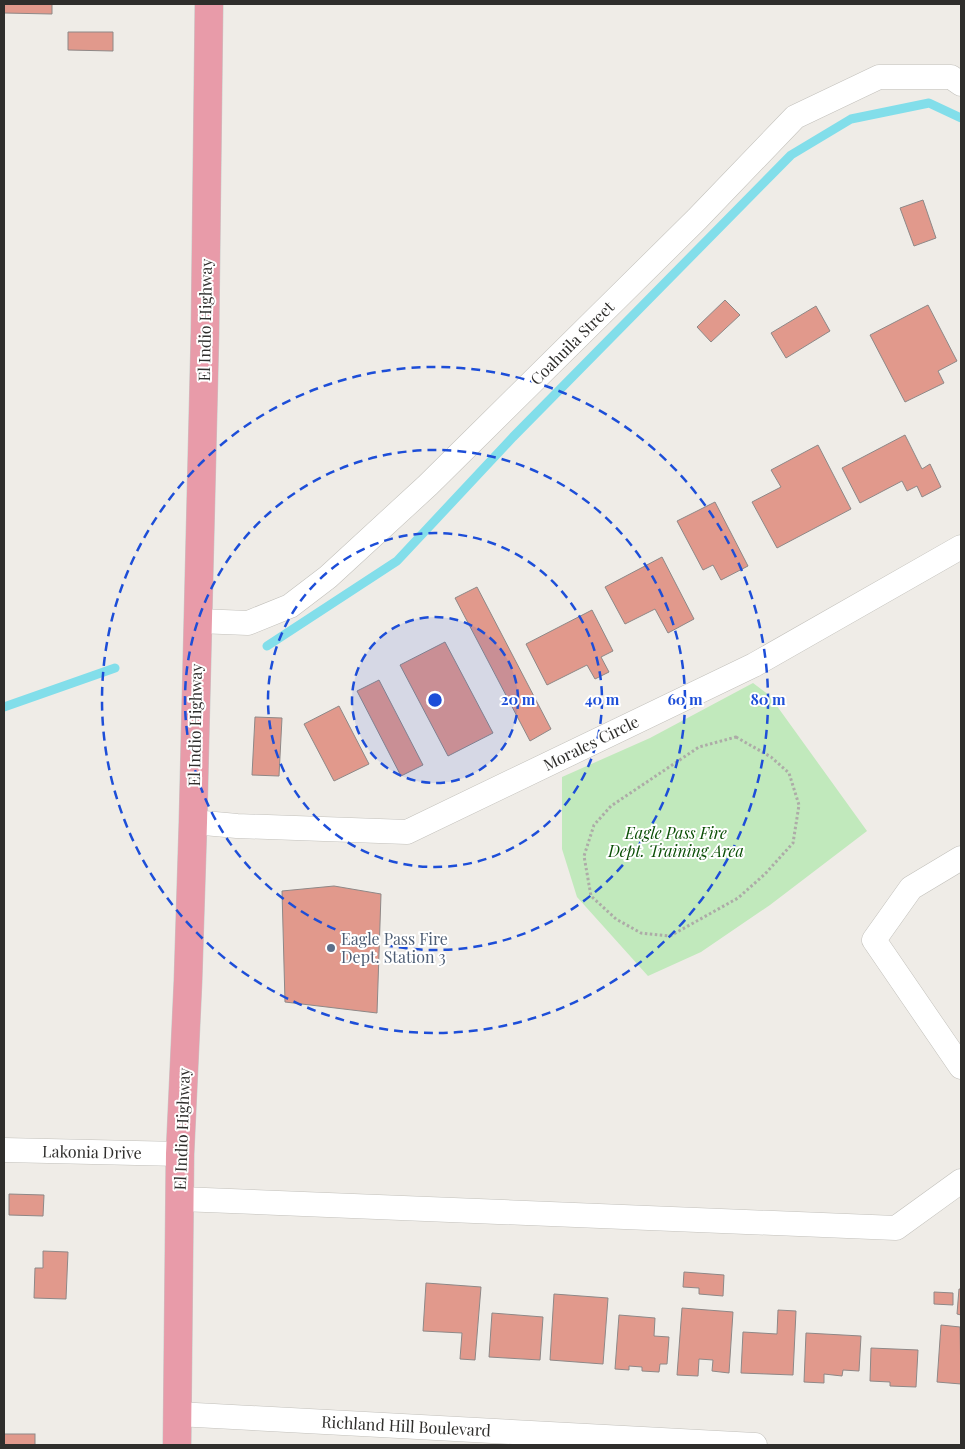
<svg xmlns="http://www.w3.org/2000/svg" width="965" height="1449" viewBox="0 0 965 1449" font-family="'Playfair Display',serif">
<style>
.green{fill:#c1e9bc}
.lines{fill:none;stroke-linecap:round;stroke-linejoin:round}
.stream{stroke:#82deea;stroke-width:9}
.building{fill:#e1998c;stroke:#8e8887}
.street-casing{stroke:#c2c0bb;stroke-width:25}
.primary-casing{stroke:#c9c9c8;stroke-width:29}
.path{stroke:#adaba7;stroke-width:3;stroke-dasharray:2.5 2.5;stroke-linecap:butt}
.street{stroke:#fff;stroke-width:24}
.primary{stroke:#e89ba9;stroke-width:28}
.ring{fill:none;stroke:#1d4ed8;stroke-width:2.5;stroke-dasharray:9 6}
.service-dot{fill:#5c6f8a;stroke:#fff;stroke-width:2}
.labels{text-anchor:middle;stroke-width:4;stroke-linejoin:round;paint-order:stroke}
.street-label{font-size:16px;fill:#2f2e2c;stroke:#fff}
.park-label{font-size:16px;font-style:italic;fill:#0a4e05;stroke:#fff}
.service-label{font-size:16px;fill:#4e5e75;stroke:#fff;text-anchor:start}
.centre{fill:#1d4ed8;stroke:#fff;stroke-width:2.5}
.ring-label{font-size:15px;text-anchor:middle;font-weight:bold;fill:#1d4ed8;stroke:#fff;stroke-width:4;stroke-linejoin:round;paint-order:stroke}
</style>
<rect width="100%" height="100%" fill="#efece7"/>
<polygon class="green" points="753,683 769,695 867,831 770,905 701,952 648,976 577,897 562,849 562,777 650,738"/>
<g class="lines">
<g class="stream">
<polyline points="267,646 397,561 513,437 791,155 851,119 929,103 961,118"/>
<polyline points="4,707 115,668"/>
</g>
</g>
<g class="building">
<polygon points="4,4 52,4 52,14 4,13"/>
<polygon points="68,32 113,32 113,51 68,50"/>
<polygon points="923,200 936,238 914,246 900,208"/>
<polygon points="725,300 740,315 711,342 697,327"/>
<polygon points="928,305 957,361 938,371 944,383 905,402 870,335"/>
<polygon points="816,306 830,331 786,358 771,333"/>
<polygon points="905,435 922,469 930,464 941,487 922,497 917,486 907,491 902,481 860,503 842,468"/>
<polygon points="818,445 851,509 777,548 752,502 781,487 771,470"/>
<polygon points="715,502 748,566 721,580 713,565 703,570 677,521"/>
<polygon points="662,557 694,619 668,633 655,609 625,624 605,587"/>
<polygon points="477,587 551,729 530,741 455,598"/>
<polygon points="592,610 613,651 601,657 609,672 595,679 587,665 547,685 526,644"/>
<polygon points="445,642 493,733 448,756 400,665"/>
<polygon points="379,680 423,765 401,776 357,691"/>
<polygon points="339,706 369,764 334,781 304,724"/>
<polygon points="255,717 282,718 279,776 252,775"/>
<polygon points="334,886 381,894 377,1013 285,1002 282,891"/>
<polygon points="9,1194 44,1195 43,1216 9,1215"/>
<polygon points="43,1251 68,1252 66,1299 34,1298 35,1268 43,1268"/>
<polygon points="684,1272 724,1275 723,1296 699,1294 699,1288 683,1287"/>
<polygon points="426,1283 481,1287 475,1360 460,1359 462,1333 423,1331"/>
<polygon points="959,1289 961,1289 961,1315 957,1314"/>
<polygon points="934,1292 953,1293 953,1305 934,1304"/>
<polygon points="554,1294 608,1298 603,1364 550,1360"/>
<polygon points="682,1308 733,1312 729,1373 712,1371 713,1360 699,1359 698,1376 677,1375"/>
<polygon points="778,1310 796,1311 793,1375 741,1373 743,1332 777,1334"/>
<polygon points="492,1313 543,1317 540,1360 489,1357"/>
<polygon points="619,1315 655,1318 654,1336 669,1337 667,1364 660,1364 659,1372 642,1371 642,1367 629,1366 629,1370 615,1369"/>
<polygon points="941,1325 960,1327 961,1384 937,1382"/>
<polygon points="806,1333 861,1336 859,1371 843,1370 842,1376 824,1374 824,1383 804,1382"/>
<polygon points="871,1348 918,1350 916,1387 890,1386 890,1382 870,1381"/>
<rect x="4" y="1434" width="31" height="11"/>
</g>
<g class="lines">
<defs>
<g id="street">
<polyline points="198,621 248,623 290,606 328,577 428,485 697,219 795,117 879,77 951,77 961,84"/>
<polyline points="193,822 237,826 407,832 754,665 961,547"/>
<polyline points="961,858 911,888 874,940 961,1067"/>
<polyline points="4,1150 180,1154"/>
<polyline points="180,1199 896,1228 961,1181"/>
<polyline points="177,1414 755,1445"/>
</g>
<polyline id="primary" points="177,1445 180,1154 188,981 193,822 205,332 209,4"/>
</defs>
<use href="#street" class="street-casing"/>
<use href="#primary" class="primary-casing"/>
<polygon class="path" points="736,737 771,757 789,773 799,805 793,843 765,874 738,898 670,936 641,933 616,919 591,896 584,856 594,825 611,806 699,747"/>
<use href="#street" class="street"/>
<use href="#primary" class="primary"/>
</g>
<circle cx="435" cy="700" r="83" fill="#1d4ed8" fill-opacity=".12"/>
<g class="ring">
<circle cx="435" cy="700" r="83"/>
<circle cx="435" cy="700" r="167"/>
<circle cx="435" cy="700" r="250"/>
<circle cx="435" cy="700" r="333"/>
</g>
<circle class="service-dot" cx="331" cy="948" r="5"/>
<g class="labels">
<g class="street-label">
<text transform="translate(205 320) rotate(-89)" y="6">El Indio Highway</text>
<text transform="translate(572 343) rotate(-45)" y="6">Coahuila Street</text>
<text transform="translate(195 725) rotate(-89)" y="6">El Indio Highway</text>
<text transform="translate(591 743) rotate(-26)" y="6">Morales Circle</text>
<text transform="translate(182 1129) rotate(-88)" y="6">El Indio Highway</text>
<text transform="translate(92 1152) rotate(1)" y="6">Lakonia Drive</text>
<text transform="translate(406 1426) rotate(3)" y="6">Richland Hill Boulevard</text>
</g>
<g class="park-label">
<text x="676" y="839">Eagle Pass Fire<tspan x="676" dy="18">Dept. Training Area</tspan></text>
</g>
<g class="service-label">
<text x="341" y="945">Eagle Pass Fire<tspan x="341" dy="18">Dept. Station 3</tspan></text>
</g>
</g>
<circle cx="435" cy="700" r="8" class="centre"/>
<g class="ring-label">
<text x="518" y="705">20 m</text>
<text x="602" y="705">40 m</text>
<text x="685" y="705">60 m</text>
<text x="768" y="705">80 m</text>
</g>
<rect width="965" height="1449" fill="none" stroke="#2f2e2c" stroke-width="10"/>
</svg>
